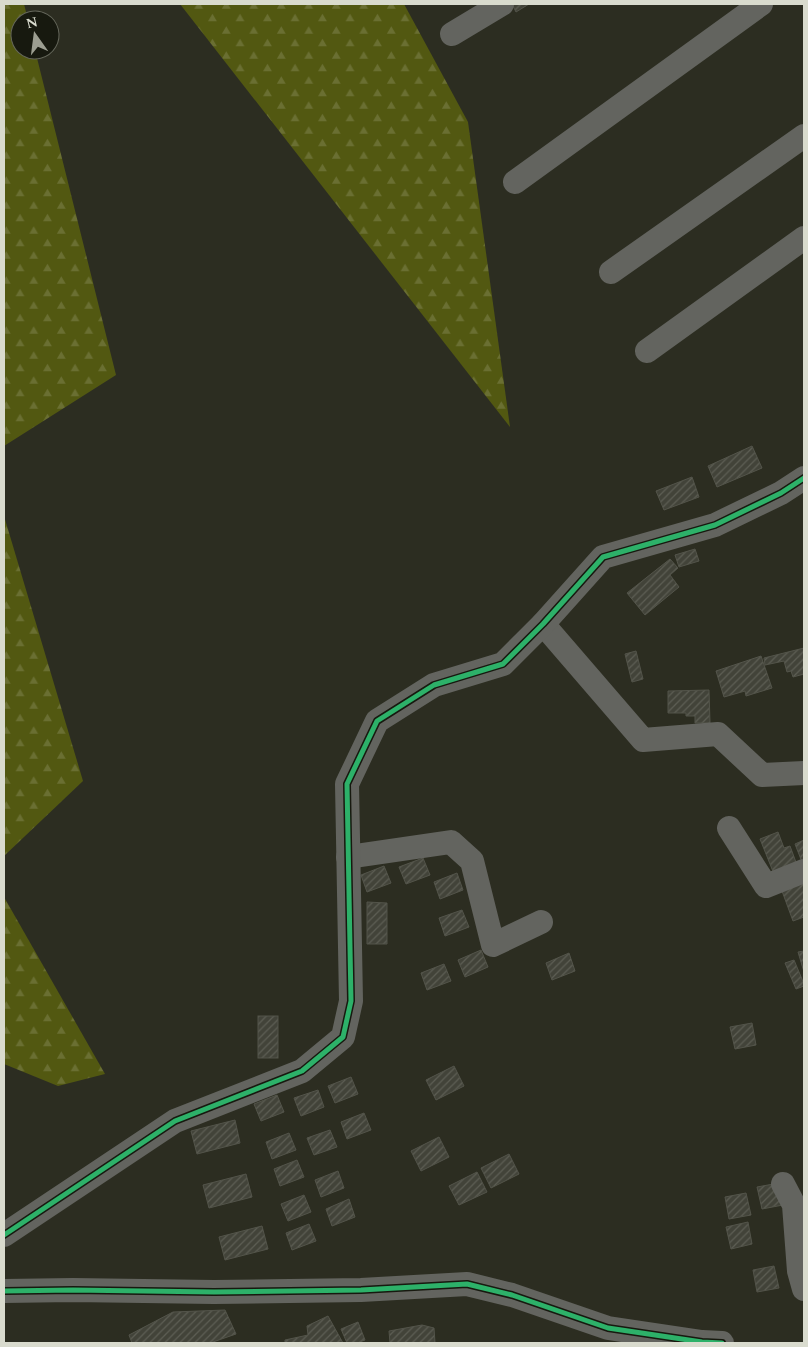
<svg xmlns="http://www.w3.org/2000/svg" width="808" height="1347" viewBox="0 0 808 1347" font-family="Spectral,serif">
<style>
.forest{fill:url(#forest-firs)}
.building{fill:url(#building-hatch);stroke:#53544a}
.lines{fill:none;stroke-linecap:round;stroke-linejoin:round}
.minor{stroke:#63645f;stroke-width:24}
.cycleway-casing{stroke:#17190f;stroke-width:8}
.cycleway{stroke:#2db169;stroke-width:5}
</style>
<defs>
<pattern id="forest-firs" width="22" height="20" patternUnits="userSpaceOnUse" patternTransform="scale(1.25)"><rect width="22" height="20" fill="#525811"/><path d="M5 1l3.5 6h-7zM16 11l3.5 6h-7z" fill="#6a6f32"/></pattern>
<pattern id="building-hatch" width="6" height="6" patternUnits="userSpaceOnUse" patternTransform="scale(1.25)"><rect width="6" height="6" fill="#424339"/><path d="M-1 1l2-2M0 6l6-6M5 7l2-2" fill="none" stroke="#5d5e54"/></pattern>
</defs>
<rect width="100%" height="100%" fill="#2c2d21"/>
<g class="forest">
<polygon points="4,4 24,4 28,20 20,20 20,50 35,50 116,375 4,446"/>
<polygon points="180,4 404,4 468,122 510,427"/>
<polygon points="4,516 83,781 4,856"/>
<polygon points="4,897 105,1074 58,1086 4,1064"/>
</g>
<g class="building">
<polygon points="512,4 529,4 516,12"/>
<polygon points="752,446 762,468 717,487 708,466"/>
<polygon points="692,477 699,497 664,510 656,491"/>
<polygon points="695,549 699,561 679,567 675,555"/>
<polygon points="670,559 678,568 670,575 679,587 645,615 627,593"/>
<polygon points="804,648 804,674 793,677 791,671 787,672 784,661 765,665 764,658"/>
<polygon points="636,651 643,679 632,682 625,654"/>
<polygon points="761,656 772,688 746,696 745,691 724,697 716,671"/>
<polygon points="709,690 710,723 695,723 695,716 686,716 686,713 668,713 668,691"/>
<polygon points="778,832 784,848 790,846 797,865 774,874 760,839"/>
<polygon points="804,840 804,861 802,862 795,844"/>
<polygon points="423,858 430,875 406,884 399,867"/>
<polygon points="384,866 391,883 367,892 361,875"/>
<polygon points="457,873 463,890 440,899 434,882"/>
<polygon points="804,882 804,917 793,921 782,891"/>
<polygon points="367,902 387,903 387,944 367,944"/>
<polygon points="462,910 469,927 445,936 439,918"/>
<polygon points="481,950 488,967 465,977 458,960"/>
<polygon points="804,951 804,972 798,952"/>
<polygon points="569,953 575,971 552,980 546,963"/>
<polygon points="794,960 804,984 804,986 796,989 785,963"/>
<polygon points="444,964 451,981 427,990 421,973"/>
<rect x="258" y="1016" width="20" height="42"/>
<polygon points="752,1023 756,1045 735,1049 730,1027"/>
<polygon points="454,1066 464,1086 436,1100 426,1080"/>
<polygon points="351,1077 358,1094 335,1103 328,1086"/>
<polygon points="318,1090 324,1107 301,1116 294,1098"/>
<polygon points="277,1095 284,1112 261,1121 254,1104"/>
<polygon points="364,1113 371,1130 347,1139 341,1122"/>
<polygon points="235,1120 240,1143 197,1154 191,1131"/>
<polygon points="330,1130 337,1147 314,1155 307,1138"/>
<polygon points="289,1133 296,1150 272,1159 266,1142"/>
<polygon points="439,1137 449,1157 421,1171 411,1151"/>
<polygon points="509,1154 519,1174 491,1188 481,1168"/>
<polygon points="297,1160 304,1177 280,1186 274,1169"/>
<polygon points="338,1171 344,1188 321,1197 315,1180"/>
<polygon points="477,1172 487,1192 459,1205 449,1186"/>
<polygon points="246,1174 252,1197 209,1208 203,1185"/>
<polygon points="779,1183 783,1205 762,1209 757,1187"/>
<polygon points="746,1193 751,1215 729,1219 725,1197"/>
<polygon points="304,1195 311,1212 288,1221 281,1204"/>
<polygon points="349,1199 355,1217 332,1226 326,1209"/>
<polygon points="748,1222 752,1244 731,1249 726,1227"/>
<polygon points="309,1224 316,1241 292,1250 286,1233"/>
<polygon points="262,1226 268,1249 225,1260 219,1237"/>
<polygon points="774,1266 779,1288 757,1292 753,1270"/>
<polygon points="225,1310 236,1334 210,1343 132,1343 129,1335 173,1312"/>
<polygon points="328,1316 343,1343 285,1343 285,1340 308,1335 307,1326"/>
<polygon points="358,1322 365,1340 357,1343 347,1343 341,1329"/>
<polygon points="422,1325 434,1328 435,1343 390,1343 389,1331"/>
</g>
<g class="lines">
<g class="minor">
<polyline points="452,34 502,4"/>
<polyline points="515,182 761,4"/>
<polyline points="611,272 804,136"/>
<polyline points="647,351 804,238"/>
<polyline points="543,624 643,740 718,734 762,775 804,773"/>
<polyline points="729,828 766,886 804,871"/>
<polyline points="348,857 451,842 472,861 493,945 541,922"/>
<polyline points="783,1184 794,1205 799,1271 804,1289"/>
<polyline points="4,1235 175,1121 302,1071 343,1037 351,1001 347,784 377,721 434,685 503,664 543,624 603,557 715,525 781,493 804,478"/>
<polyline points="4,1291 73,1290 214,1292 361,1290 467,1284 512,1295 608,1328 702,1342 722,1343"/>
</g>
<defs>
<g id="cycleway">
<polyline points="4,1235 175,1121 302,1071 343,1037 351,1001 347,784 377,721 434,685 503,664 543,624 603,557 715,525 781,493 804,478"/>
<polyline points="4,1291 73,1290 214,1292 361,1290 467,1284 512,1295 608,1328 702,1342 722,1343"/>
</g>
</defs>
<use href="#cycleway" class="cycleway-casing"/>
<use href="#cycleway" class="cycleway"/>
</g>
<rect width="808" height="1347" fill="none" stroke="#d9dbce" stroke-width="10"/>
<g transform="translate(35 35) rotate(346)"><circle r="24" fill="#17190f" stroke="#65675b"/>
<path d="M0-4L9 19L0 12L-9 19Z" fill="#9c9e91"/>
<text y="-8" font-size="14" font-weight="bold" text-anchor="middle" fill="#d9dbce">N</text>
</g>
</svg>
